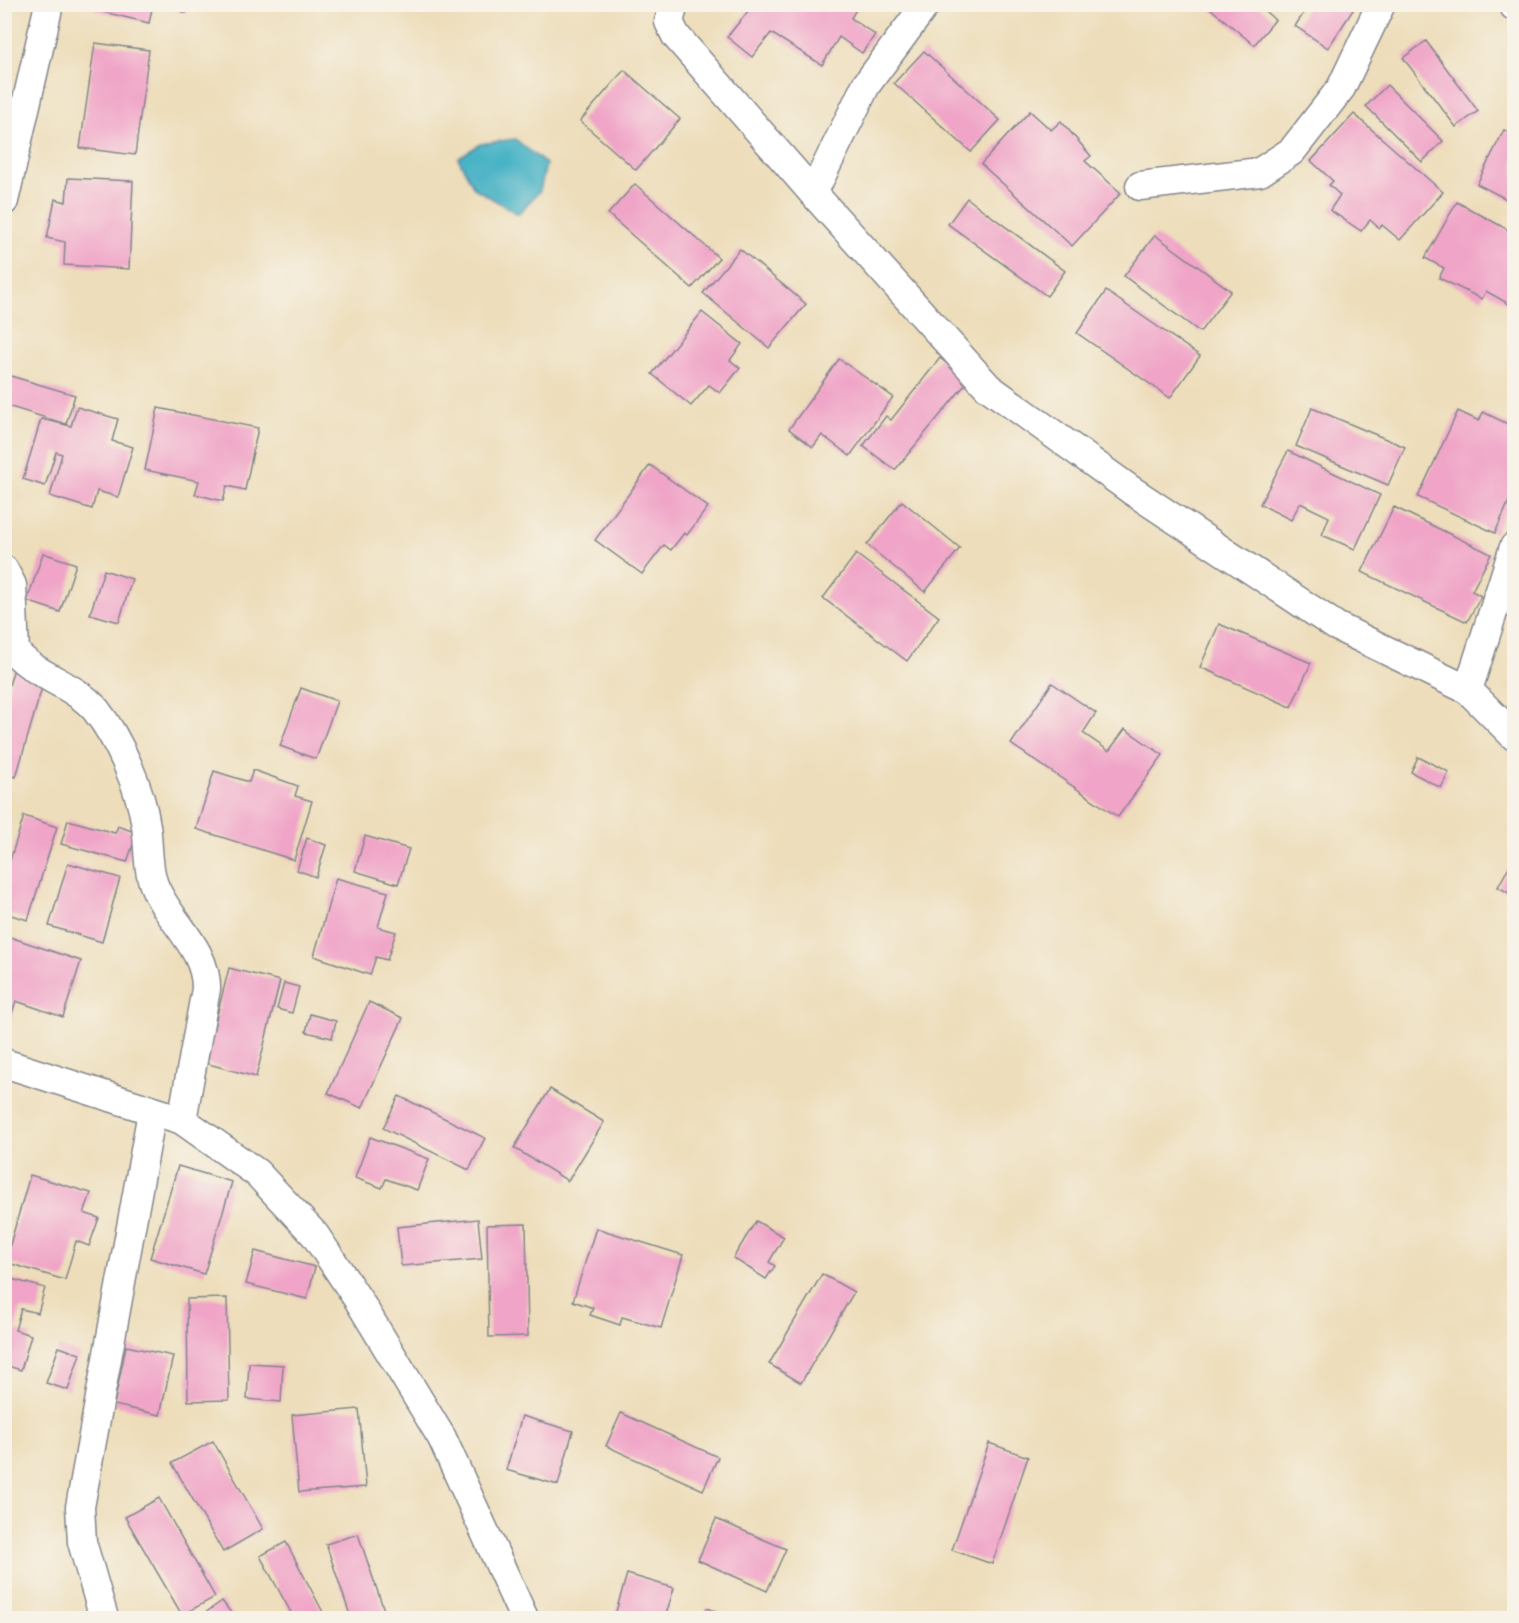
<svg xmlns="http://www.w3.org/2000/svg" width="1519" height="1623" viewBox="0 0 1519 1623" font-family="Pangolin,sans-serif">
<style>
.water{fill:#48b3c6;stroke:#327192;stroke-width:1.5}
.building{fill:#f0a4c7}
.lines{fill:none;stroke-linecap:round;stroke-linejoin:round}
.minor-casing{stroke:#84868c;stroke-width:31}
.minor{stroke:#fff;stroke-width:28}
</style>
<rect width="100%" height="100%" fill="#f7f3e8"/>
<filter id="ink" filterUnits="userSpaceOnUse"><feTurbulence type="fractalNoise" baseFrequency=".0167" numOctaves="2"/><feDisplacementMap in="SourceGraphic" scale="12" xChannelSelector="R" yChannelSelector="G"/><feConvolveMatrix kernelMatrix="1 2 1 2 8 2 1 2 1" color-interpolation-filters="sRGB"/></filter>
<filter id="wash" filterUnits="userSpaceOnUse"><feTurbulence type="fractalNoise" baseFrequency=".008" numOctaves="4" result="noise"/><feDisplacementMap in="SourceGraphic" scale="24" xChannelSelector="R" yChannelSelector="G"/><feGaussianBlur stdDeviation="1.35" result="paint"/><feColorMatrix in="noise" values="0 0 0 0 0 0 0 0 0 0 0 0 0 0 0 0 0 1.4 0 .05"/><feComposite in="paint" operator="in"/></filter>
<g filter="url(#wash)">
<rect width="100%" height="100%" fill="#edddba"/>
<polygon class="water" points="515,139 546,164 540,191 518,214 474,188 458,158 480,144"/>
<g id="blocks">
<g class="building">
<polygon points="96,4 153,4 149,23 95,10"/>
<polygon points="162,4 189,4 186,13"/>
<polygon points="754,4 857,4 858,6 851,18 875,35 862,53 839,37 822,65 771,33 752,57 727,37"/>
<polygon points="1205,4 1257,4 1275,20 1254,45"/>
<polygon points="1310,4 1357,4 1328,48 1295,26"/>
<polygon points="1426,41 1478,111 1456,127 1403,58"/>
<polygon points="95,43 149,50 135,155 80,148"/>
<polygon points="924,51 1000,120 971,152 894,83"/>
<polygon points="624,70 680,119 636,170 580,121"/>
<polygon points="1387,85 1443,141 1422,162 1366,106"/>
<polygon points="1030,111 1051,130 1061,121 1091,156 1085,161 1121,193 1072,246 981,164"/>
<polygon points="1354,114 1443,192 1400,240 1382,225 1379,228 1370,220 1361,231 1330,210 1340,195 1329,185 1333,181 1311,161"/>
<polygon points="1504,130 1514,135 1514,203 1477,184"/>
<polygon points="68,178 133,181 129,269 64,265 65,242 47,238 55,199 66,202"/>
<polygon points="635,184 719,258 692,288 608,214"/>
<polygon points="967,198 1065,271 1047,296 948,224"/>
<polygon points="1457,202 1514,233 1514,307 1486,291 1482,299 1439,278 1444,268 1425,258"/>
<polygon points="1155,235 1231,291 1200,332 1124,276"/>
<polygon points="740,249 806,304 769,348 703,293"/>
<polygon points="1106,291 1200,356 1170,398 1077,333"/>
<polygon points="702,312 742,344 730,360 740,368 720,393 709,385 691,406 652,374"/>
<polygon points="940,358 968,381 895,470 863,446 886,416 891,420"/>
<polygon points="839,359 893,397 850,456 822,435 813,447 789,429"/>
<polygon points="4,374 75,395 66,424 4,405"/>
<polygon points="77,407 118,419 112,441 133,447 118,497 97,491 92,509 50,496 62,454 56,452 45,486 23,479 41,419 71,426"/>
<polygon points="158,408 258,428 245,490 227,486 223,501 195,494 199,481 145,470"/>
<polygon points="1312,408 1405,447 1388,485 1296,446"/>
<polygon points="1458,411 1479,421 1483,412 1514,427 1514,490 1495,533 1418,497"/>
<polygon points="1288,451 1380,495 1355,549 1322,535 1329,517 1300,503 1291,520 1260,504"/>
<polygon points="650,465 708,507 687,535 684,533 671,550 664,545 642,574 595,540"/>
<polygon points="902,501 960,548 925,592 867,545"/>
<polygon points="1394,507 1491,554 1472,591 1481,596 1467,622 1362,572"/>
<polygon points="43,553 76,564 60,612 27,601"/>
<polygon points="856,554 939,617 907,661 823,598"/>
<polygon points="104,570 132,579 119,622 90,614"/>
<polygon points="1219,624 1311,663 1291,707 1200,667"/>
<polygon points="14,668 45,677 16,777 4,774 4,703"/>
<polygon points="1052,683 1096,713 1083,733 1109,751 1125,729 1163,755 1118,817 1011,744"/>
<polygon points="301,688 337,701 316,759 280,746"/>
<polygon points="1418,757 1449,772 1441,788 1411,772"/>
<polygon points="253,770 298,786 295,796 312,801 294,860 196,829 214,771 249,782"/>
<polygon points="24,816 57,827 28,920 4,913 4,879"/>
<polygon points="68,820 115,833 118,826 137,833 127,862 61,844"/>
<polygon points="365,836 409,849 398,884 355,871"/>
<polygon points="307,838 326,845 316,877 297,870"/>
<polygon points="68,863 120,878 102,942 49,926"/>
<polygon points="1511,863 1514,865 1514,896 1498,887"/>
<polygon points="336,878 388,892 378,927 396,932 387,960 376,957 370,975 314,956"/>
<polygon points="4,935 81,961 63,1017 16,1001 10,1020 4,1018"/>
<polygon points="229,968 280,981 256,1077 205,1063"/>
<polygon points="284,983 299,987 292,1013 277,1009"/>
<polygon points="369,1002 403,1018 362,1108 328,1093"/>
<polygon points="310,1014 336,1021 332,1038 306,1032"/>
<polygon points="550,1089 604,1122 568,1181 514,1148"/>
<polygon points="399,1096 485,1138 469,1170 383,1128"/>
<polygon points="370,1137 429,1159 417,1190 386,1179 382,1188 355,1178"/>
<polygon points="178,1166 232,1182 204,1274 150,1258"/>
<polygon points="30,1175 91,1193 84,1213 99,1218 89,1246 76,1241 65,1280 5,1262"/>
<polygon points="478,1219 482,1259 401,1266 397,1227"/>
<polygon points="756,1221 784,1237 769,1262 775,1266 766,1279 733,1258"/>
<polygon points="526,1224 528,1336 489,1337 487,1225"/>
<polygon points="596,1228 683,1255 661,1328 622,1317 620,1325 590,1315 593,1308 573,1301"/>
<polygon points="255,1251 315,1267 307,1299 246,1284"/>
<polygon points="822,1274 854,1292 801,1383 769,1364"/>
<polygon points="4,1277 45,1288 38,1313 21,1309 15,1330 31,1335 21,1370 4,1365"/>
<polygon points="227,1298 229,1400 188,1401 187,1299"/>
<polygon points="126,1346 173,1356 160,1415 114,1405"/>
<polygon points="59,1347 80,1354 68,1390 46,1383"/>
<polygon points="249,1363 283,1365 281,1402 247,1399"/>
<polygon points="359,1409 366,1487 299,1492 292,1415"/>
<polygon points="621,1413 718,1457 703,1490 606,1446"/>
<polygon points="522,1416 573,1431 558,1485 506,1470"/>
<polygon points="213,1441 263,1529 223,1552 172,1463"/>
<polygon points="989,1443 1028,1457 992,1564 952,1550"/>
<polygon points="159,1498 215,1597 182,1615 125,1517"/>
<polygon points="716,1519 786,1549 767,1591 698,1560"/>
<polygon points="358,1534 385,1613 367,1618 351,1618 326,1544"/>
<polygon points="286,1542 325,1616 319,1618 294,1618 260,1556"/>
<polygon points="627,1574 674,1588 665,1618 614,1618"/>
<polygon points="222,1601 235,1618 198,1618"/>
<polygon points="707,1608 734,1618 703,1618"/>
</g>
</g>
</g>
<g filter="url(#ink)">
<use href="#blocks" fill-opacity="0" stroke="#84868c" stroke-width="1.5"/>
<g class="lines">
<defs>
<g id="minor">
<polyline points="674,4 669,22 676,36 813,193 988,387 1131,490 1336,626 1468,690 1514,736"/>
<polyline points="1513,4 1514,6"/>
<polyline points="1140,186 1260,172 1292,151 1341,88 1381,4"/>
<polyline points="813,193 866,85 926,4"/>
<polyline points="4,201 49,4"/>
<path d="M4,570l8,15 3,67c23,25 60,33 81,58 23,29 45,80 50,116 3,19 1,41 8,59 14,36 53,63 52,104l-24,131"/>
<polyline points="1468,690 1514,547"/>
<polyline points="4,1063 182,1120 257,1173 315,1235 359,1301 442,1438 524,1618"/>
<polyline points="104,1618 82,1542 80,1507 152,1112"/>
</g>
</defs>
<use href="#minor" class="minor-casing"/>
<use href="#minor" class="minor"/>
</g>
</g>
<rect width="1519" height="1623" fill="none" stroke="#f7f3e8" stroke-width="24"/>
</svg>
